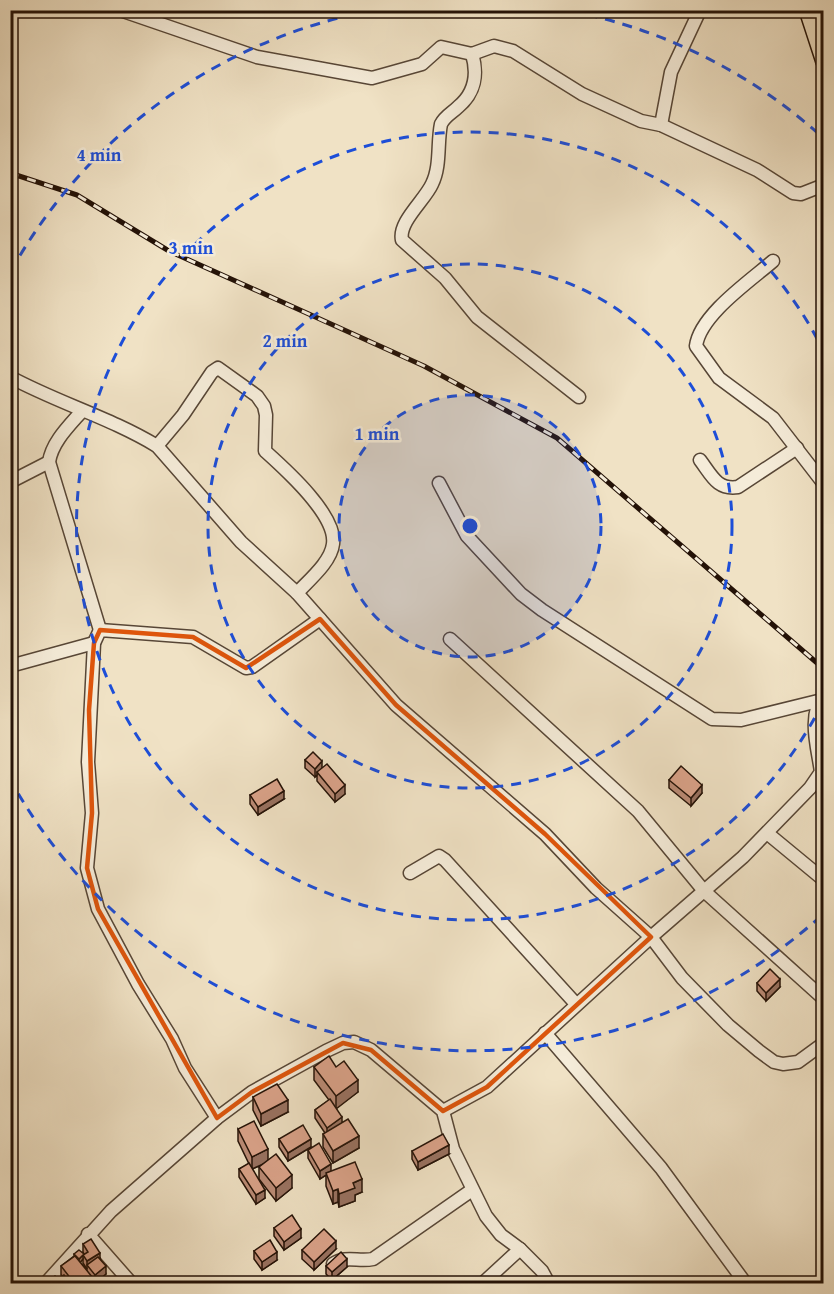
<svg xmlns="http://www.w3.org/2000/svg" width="834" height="1294" viewBox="0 0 834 1294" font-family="'Gentium Book Plus',serif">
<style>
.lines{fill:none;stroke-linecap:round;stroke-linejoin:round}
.minor-casing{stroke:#574636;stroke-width:15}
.major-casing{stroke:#241207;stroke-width:18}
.minor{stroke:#f5ecd9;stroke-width:12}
.major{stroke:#f0e2c5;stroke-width:15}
.rail-casing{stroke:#241207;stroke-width:5}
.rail{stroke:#f5ecd9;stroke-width:3;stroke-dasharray:9;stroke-linecap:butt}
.wall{fill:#bc8c77;stroke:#241207;stroke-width:1.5;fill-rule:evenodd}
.shaded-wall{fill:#997261;stroke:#241207;stroke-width:1.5}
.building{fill:#dba38a;stroke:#241207;stroke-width:1.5}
.marked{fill:none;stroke:#de550c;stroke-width:4.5;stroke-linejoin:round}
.ring{fill:none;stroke:#1d4ed8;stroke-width:3;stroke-dasharray:10 8}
.centre{fill:#1d4ed8;stroke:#f5ecd9;stroke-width:3}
.ring-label{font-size:18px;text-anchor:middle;font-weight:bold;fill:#1d4ed8;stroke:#f5ecd9;stroke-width:5;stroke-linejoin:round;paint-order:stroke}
</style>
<rect width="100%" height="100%" fill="#f0e2c5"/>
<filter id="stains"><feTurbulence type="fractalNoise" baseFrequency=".00333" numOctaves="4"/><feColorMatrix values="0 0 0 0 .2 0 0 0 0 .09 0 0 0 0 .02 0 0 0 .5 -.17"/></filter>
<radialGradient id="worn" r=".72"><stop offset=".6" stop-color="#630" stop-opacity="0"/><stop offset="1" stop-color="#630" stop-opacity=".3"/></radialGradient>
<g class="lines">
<defs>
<g id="minor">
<polyline points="120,10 257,57 372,78 422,64 441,47 472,54 494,46 513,51 582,94 641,121 661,125 757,170 793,193 801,194 824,185"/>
<path d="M472,54c6,20 3,39 -14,53 -6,6 -13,9 -17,17 -4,19 0,42 -9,60 -7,16 -34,38 -30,56l43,38 32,39 102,80"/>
<polyline points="661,125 671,72 700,10"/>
<path d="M773,261c-23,20 -73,54 -77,85l23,32 54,40 51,66"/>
<path d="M10,377c48,26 101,41 147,69l84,96 56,51 99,112 149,129 51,54 55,49 31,41 46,47 31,26 15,11 9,2 15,-2 26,-19"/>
<path d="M82,411c-13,15 -30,31 -33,51l51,168"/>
<path d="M157,446l26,-31 29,-43 6,-4 39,28 7,10 2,9 -1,36c20,18 72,64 68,93 -2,18 -24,36 -36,49"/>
<path d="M700,460c12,16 17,30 38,27l59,-39"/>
<polyline points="10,482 49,462"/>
<polyline points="439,483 467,536 521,594 542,610 712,719 741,720 818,701 822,705"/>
<polyline points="450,639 638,811 704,891 824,999"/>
<polyline points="10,666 94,643"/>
<polyline points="767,833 824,880"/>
<polyline points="410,873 439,856 445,860 576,1004"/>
<polyline points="545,1033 661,1168 746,1284"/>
<path d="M443,1111l44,-24 164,-150 92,-80 67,-69 11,-16c-3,-23 -14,-57 3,-77"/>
<polyline points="217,1118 185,1068 172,1039 138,984 98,909 87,868 92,813 88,762 94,643 100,630 193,637 246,668 252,667 320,619"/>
<polyline points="88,1234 132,1284"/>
<path d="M333,1264c13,-9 25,-2 40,-5l99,-69"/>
<polyline points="45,1284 111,1211 217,1118 252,1092 326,1051 343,1043 354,1042 371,1050 443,1111 453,1149 486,1216 501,1235 520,1249 542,1271 549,1284"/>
<polyline points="482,1284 520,1249"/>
</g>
<polyline id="major" points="807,10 824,62"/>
</defs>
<use href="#minor" class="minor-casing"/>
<use href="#major" class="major-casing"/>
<use href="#minor" class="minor"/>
<use href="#major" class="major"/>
<defs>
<polyline id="rail" points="10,173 77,195 169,251 424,366 557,438 824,669"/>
</defs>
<use href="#rail" class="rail-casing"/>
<use href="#rail" class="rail"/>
</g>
<g class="wall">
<polygon points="305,760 322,768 345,794 335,802 317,781 317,775 315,777 305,768"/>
<polygon points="669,780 702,793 691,806 669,788"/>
<polygon points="250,795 284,799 258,815 250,804"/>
<polygon points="757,983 780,987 766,1001 757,991"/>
<polygon points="314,1067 336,1067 358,1092 336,1108 342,1122 359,1148 333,1163 323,1147 323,1134 325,1133 315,1118 315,1110 329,1100 314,1080"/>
<polygon points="253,1097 288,1112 261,1126 253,1110"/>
<polygon points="238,1129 292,1188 276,1201 259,1179 259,1167 263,1164 252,1169 265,1198 256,1204 239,1177 239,1169 249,1164 238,1141"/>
<polygon points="279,1139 311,1147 288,1161 279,1147"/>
<polygon points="308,1150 331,1171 362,1192 355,1195 355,1201 339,1207 338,1202 333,1204 326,1186 326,1175 320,1179 308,1158"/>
<polygon points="412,1151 449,1154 418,1170 412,1159"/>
<polygon points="274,1228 301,1238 284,1250 274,1236"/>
<path d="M83,1244l17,14 6,16 -11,9 -2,-2v3h-47l13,-4 4,-4 -2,-1v-9l13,-10v-2h10l-1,-2zM83,1259v4l4,6v2l-7,-9z"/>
<polygon points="336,1249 314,1270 302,1259 302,1250"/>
<polygon points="254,1251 277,1260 262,1270 254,1259"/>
<polygon points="326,1266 347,1267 332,1280 326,1274"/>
</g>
<g class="shaded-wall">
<polygon points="14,385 14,393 10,396 10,388"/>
<polygon points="322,761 322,770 317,772 317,775 315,777 315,769"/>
<polygon points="345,785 345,794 335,802 335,794"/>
<polygon points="702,785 702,793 691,806 691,798"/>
<polygon points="284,791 284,799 258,815 258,807"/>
<polygon points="780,979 780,987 766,1001 766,993"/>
<polygon points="358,1080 358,1092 336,1109 336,1096"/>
<polygon points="288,1100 288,1112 261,1126 261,1114"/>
<polygon points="342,1117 342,1125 327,1136 327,1128"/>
<polygon points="359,1136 359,1148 333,1163 333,1151"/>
<polygon points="311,1139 311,1147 288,1161 288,1153"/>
<polygon points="449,1145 449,1154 418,1170 418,1162"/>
<polygon points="268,1149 268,1162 252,1169 252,1157"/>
<polygon points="331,1164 331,1172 320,1179 320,1171"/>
<polygon points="292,1175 292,1188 276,1201 276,1188"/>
<polygon points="362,1179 362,1192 355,1195 355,1201 339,1207 339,1194 353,1183"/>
<polygon points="338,1189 338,1202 333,1204 333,1191"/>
<polygon points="265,1190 265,1198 256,1204 256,1195"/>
<polygon points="301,1229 301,1238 284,1250 284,1242"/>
<polygon points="336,1241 336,1249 314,1270 314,1262"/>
<polygon points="277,1252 277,1260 262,1270 262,1262"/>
<polygon points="100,1253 100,1261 87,1265 87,1269 87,1261"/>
<polygon points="83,1255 83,1259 79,1264 79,1259"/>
<polygon points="347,1259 347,1267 332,1280 332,1272"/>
<polygon points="106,1266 106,1274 95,1283 95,1275"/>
<polygon points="93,1278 93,1284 87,1284"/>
</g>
<g class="building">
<polygon points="10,380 14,385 10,388"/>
<polygon points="313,752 322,761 315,769 305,760"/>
<polygon points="327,764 345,785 335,794 317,772"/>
<polygon points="681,766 702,785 691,798 669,780"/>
<polygon points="277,779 284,791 258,807 250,795"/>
<polygon points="770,969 780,979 766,993 757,983"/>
<polygon points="329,1056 336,1067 344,1061 358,1080 336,1096 314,1067"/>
<polygon points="277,1084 288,1100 261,1114 253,1097"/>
<polygon points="330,1099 342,1117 327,1128 315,1110"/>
<polygon points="348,1119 359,1136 333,1151 323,1134"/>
<polygon points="254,1121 268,1149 252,1157 238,1129"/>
<polygon points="303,1125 311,1139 288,1153 279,1139"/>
<polygon points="443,1134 449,1145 418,1162 412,1151"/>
<polygon points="319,1143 331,1164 320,1171 308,1150"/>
<polygon points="276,1154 292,1175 276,1188 259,1167"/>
<polygon points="355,1162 362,1179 353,1183 355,1188 339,1194 338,1189 333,1191 326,1173"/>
<polygon points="249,1163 265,1190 256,1195 239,1169"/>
<polygon points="292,1215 301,1229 284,1242 274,1228"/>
<polygon points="324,1229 336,1241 314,1262 302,1250"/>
<polygon points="91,1239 100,1253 87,1261 83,1255 88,1252 83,1244"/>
<polygon points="270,1240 277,1252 262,1262 254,1251"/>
<polygon points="79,1250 84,1254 79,1259 74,1254"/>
<polygon points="341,1252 347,1259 332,1272 326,1266"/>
<polygon points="75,1256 93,1278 87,1284 75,1284 61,1266"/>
<polygon points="98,1257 106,1266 95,1275 87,1265"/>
<polygon points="64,1275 71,1284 46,1284 55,1276 59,1280"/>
</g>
<path class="marked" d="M320,619l76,86 149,129 106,103 -164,150 -44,24 -72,-61 -28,-7 -91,49 -35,26 -119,-209 -11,-41 5,-55 -3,-103 5,-67 6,-13 93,7 53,31z"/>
<circle cx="470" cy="526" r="131" fill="#1d4ed8" fill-opacity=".12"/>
<g class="ring">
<circle cx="470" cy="526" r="131"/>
<circle cx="470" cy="526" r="262"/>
<path d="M823 702A394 394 0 1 1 823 350"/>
<path d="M821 916A525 525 0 0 1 11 781M11 271A525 525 0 0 1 370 11M570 11A525 525 0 0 1 821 136"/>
</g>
<circle cx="470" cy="526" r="9" class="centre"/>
<g class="ring-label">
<text x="99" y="161">4 min</text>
<text x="191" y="254">3 min</text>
<text x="285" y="347">2 min</text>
<text x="377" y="440">1 min</text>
</g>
<rect width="834" height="1294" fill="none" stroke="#f0e2c5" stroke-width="36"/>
<rect x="12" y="12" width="810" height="1270" fill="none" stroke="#241207" stroke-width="3"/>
<rect x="18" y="18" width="798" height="1258" fill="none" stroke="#241207" stroke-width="1.5"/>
<rect width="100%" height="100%" filter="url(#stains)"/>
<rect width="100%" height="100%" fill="url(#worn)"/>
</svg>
